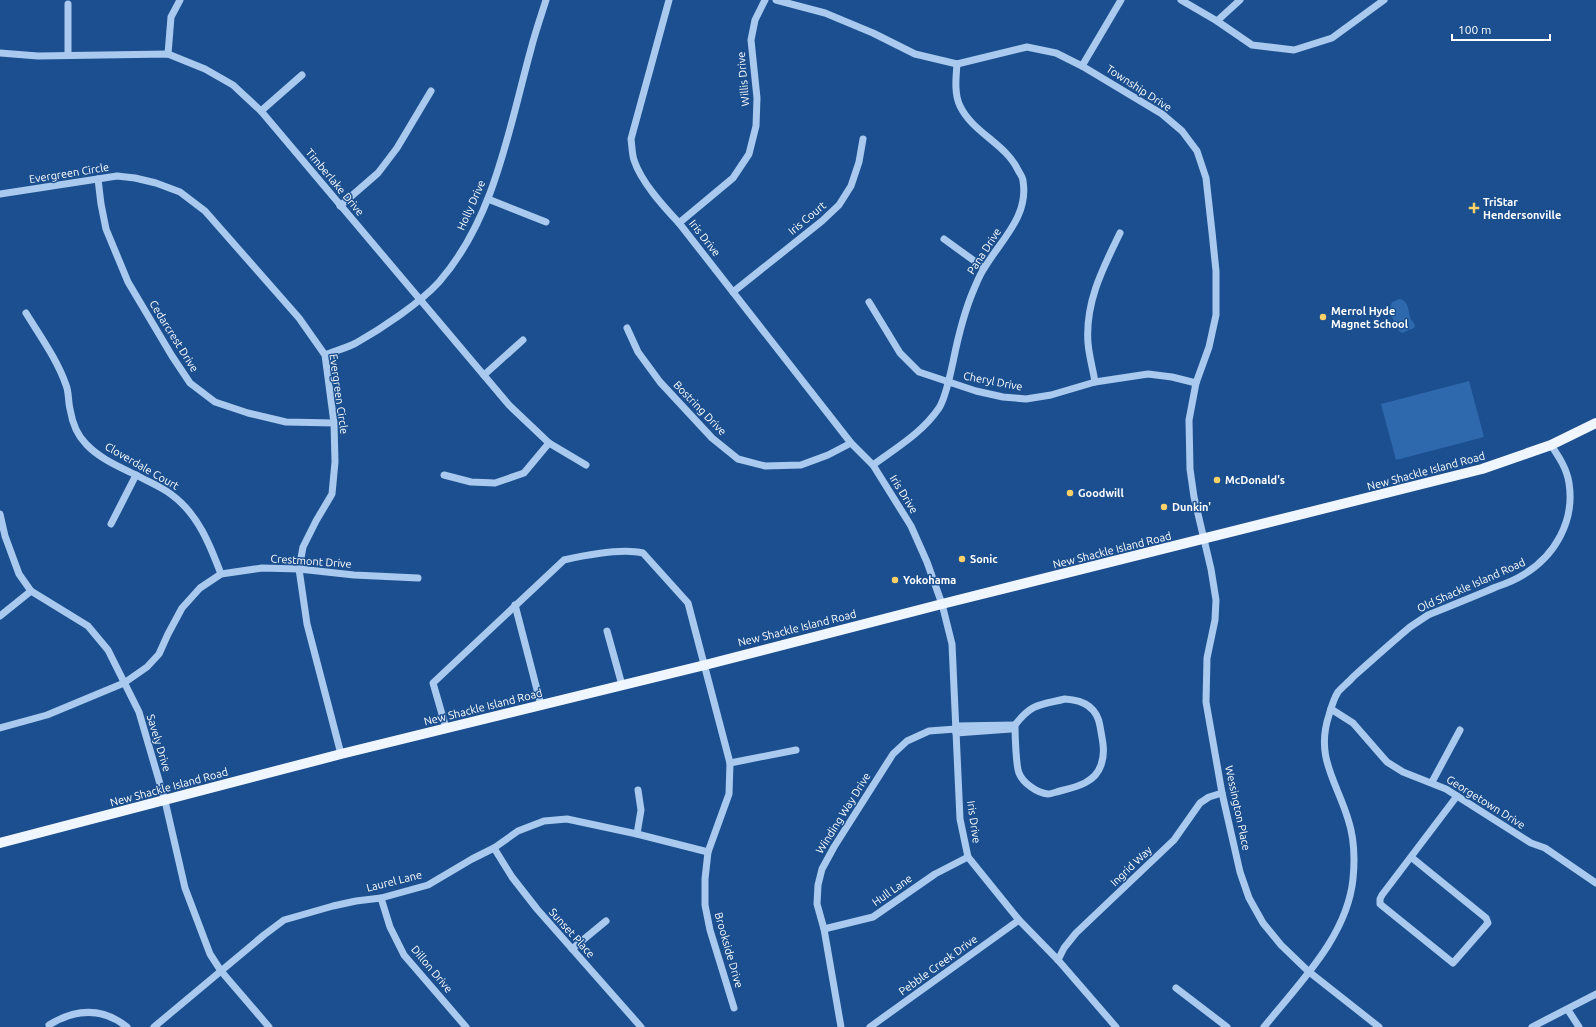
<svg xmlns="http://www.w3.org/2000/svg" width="1596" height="1027" viewBox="0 0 1596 1027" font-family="Ubuntu,sans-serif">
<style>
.green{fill:#2e69ad}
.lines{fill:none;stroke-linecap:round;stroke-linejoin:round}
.minor{stroke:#a9c9ee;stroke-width:7}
.major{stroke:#f0f6ff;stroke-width:10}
.poi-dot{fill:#ffd166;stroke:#1b4f8f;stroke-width:1.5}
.labels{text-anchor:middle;stroke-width:3;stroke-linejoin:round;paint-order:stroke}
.street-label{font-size:11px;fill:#fff;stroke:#1b4f8f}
.poi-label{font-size:11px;font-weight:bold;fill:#fff;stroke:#1b4f8f;text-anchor:start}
</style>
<rect width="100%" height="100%" fill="#1b4f8f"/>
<g class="green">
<path d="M1399,299c10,1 9,12 11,18 0,3 4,5 5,8l-1,3 -12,5 -3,-2 -10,-20 3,-9z"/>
<polygon points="1469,381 1484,437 1396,460 1381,404"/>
</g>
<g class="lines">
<g class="minor">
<path d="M669,0l-38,139c1,7 1,15 3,21 7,22 30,47 45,63l172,220 22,22 38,61 16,36 15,42 10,40 8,175 8,38 51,63 39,40 58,67"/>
<polyline points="776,0 825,13 873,33 915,54 957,64 1027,47 1056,53 1082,66 1162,114 1182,131 1197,151 1206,178 1212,232 1216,271 1216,315 1209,347 1196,383 1189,420 1190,469 1194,497 1211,569 1216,600 1215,620 1207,658 1206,702 1222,793 1240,872 1249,898 1263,923 1281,945 1308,971 1379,1027"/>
<polyline points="1181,0 1217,21 1252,45 1294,50 1332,38 1384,0"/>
<polyline points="68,4 68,55"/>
<polyline points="1217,21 1240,0"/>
<polyline points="0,53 38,56 168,54 205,69 233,85 261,111 509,405 549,443 586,465"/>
<polyline points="168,54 171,17 180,0"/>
<polyline points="1082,66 1121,0"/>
<polyline points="261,111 302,75"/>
<polyline points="98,179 101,204 106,229 128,282 172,356 190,383 215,402 248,413 286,422 334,423"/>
<polyline points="0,194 117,176 135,178 156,183 180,192 205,211 299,318 325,355 334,423 335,462 332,494 316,521 303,547 299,569 307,624 341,754"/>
<polyline points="488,199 546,222"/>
<polyline points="340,206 378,173 397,148 431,91"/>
<polyline points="679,223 733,178 749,154 756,126 757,98 751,40 755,20 765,0"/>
<polyline points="944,239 984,268"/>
<polyline points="733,292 822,221 839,205 851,186 859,162 863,139"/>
<polyline points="869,302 900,353 919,372 976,391 1003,397 1026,399 1051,395 1095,382 1148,374 1172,377 1196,383"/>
<path d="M26,313c14,23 31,46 40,72 3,7 2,16 4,24 2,12 7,26 16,35 14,15 34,23 52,32 11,6 24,11 34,19 26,19 38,50 49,79"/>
<polyline points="627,328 638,352 660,382 712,438 738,459 765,466 801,465 828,455 851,443"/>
<path d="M325,355c10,-4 21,-7 31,-12 25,-14 64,-40 83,-61 56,-64 70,-154 92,-233 4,-16 10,-33 15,-49"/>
<polyline points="484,375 523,340"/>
<path d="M1095,382c-2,-13 -6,-26 -7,-39 -3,-41 15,-75 32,-110"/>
<path d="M873,465c23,-17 49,-32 66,-57 7,-11 11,-33 14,-46 5,-25 11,-50 21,-73 3,-7 6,-15 11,-22 16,-27 44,-51 38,-86 0,-4 -3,-7 -5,-11 -13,-27 -45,-37 -58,-64 -6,-12 -4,-29 -3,-42"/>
<polyline points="444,475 471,482 495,483 524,473 549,443"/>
<polyline points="0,514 5,536 19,574 31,591 88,626 108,650 139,712 165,801 185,888 210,954 221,971 269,1027"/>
<polyline points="111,524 136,475"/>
<polyline points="515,605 541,705"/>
<polyline points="0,616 31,591"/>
<polyline points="607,631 622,685"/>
<path d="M1065,699c18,1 32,8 35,27 2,13 6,25 1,39 -6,18 -25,22 -41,26 -4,1 -9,3 -12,3 -11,-1 -25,-11 -29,-21 -3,-7 -4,-39 -4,-48 17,-22 25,-20 50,-26z"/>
<polyline points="1331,709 1353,723 1387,762 1403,772 1446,789 1531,843 1545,848 1596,883"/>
<polyline points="956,726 1015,725"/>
<polyline points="0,728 47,715 124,683 147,667 159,654 168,634 182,608 200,588 221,574 262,568 299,569 354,575 418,578"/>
<path d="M446,728l-13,-45 131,-123c22,-5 58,-12 79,-7l45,50 42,160 -1,31 -21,58 -3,27v26l5,25 24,78"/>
<polyline points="956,733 1011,729"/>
<polyline points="730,763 796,750"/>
<polyline points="1432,782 1460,730"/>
<polyline points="637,834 641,810 638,790"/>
<polyline points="494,848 512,877 537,909 641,1027"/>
<polyline points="1411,857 1486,918 1488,923 1453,963 1380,904 1380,899 1382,895 1457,796"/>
<polyline points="381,898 390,927 404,955 466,1027"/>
<polyline points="824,929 873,917 935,874 968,857"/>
<polyline points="572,949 606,921"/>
<polyline points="1058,960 1064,948 1076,933 1174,840 1200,803 1209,797 1222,793"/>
<polyline points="1176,988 1227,1027"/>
<polyline points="1568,1010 1579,1027"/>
<path d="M49,1025c26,-16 53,-18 78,2"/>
<polyline points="154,1027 264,935 284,920 333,906 356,901 381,898 428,885 472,859 494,848 518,831 544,821 567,819 637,834 708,852"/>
<polyline points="841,1027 824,929 817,904 818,885 822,869 834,847 893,754 907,741 929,731 956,729"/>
<polyline points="870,1027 1019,920"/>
<path d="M1264,1027c35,-44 83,-90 89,-148 2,-20 1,-42 -5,-60 -12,-39 -33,-62 -19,-104 2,-7 5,-17 9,-23 4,-5 11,-10 15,-15 19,-17 38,-34 57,-50l18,-12c22,-9 45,-18 68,-28 9,-3 19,-7 27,-12 32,-19 52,-54 46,-92 -2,-14 -10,-26 -18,-38"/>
<polyline points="1532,1027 1596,994"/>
</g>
<polyline class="major" points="0,843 341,754 705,665 942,604 1482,469 1551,445 1596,423"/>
</g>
<g class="poi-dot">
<path d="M1472 202h4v4h4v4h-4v4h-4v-4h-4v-4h4z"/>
<circle cx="1323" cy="317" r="4"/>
<circle cx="1217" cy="480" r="4"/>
<circle cx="1070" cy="493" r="4"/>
<circle cx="1164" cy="507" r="4"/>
<circle cx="962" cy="559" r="4"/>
<circle cx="895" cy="580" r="4"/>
</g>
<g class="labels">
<g class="street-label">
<text transform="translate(743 79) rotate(-95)" y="4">Willis Drive</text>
<text transform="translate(1139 88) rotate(33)" y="4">Township Drive</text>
<text transform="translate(69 173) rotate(-9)" y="4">Evergreen Circle</text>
<text transform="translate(335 182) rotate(50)" y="4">Timberlake Drive</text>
<text transform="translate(471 205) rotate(-66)" y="4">Holly Drive</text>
<text transform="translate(807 218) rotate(-40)" y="4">Iris Court</text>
<text transform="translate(705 238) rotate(52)" y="4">Iris Drive</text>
<text transform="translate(984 251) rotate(-57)" y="4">Pana Drive</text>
<text transform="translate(174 336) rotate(58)" y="4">Cedarcrest Drive</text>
<text transform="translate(993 381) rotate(11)" y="4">Cheryl Drive</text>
<text transform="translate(339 394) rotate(82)" y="4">Evergreen Circle</text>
<text transform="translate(700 408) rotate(46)" y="4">Bostring Drive</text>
<text transform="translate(142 466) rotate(30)" y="4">Cloverdale Court</text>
<text transform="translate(1426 471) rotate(-15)" y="4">New Shackle Island Road</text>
<text transform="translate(904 494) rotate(58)" y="4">Iris Drive</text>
<text transform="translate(1112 550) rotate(-14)" y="4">New Shackle Island Road</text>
<text transform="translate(311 561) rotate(4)" y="4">Crestmont Drive</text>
<text transform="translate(1471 585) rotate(-24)" y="4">Old Shackle Island Road</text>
<text transform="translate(797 628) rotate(-14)" y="4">New Shackle Island Road</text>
<text transform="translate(483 707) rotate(-14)" y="4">New Shackle Island Road</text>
<text transform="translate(159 743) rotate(73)" y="4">Savely Drive</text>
<text transform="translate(169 787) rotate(-15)" y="4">New Shackle Island Road</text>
<text transform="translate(1486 802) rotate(32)" y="4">Georgetown Drive</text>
<text transform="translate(1238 808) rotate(78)" y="4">Wessington Place</text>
<text transform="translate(843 813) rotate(-58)" y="4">Winding Way Drive</text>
<text transform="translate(974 822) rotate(82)" y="4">Iris Drive</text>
<text transform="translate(1131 866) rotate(-44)" y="4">Ingrid Way</text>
<text transform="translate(394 881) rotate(-14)" y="4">Laurel Lane</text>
<text transform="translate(892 890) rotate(-35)" y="4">Hull Lane</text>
<text transform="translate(572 933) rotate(48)" y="4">Sunset Place</text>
<text transform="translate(729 950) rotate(74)" y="4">Brookside Drive</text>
<text transform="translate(938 965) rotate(-36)" y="4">Pebble Creek Drive</text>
<text transform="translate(432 969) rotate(50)" y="4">Dillon Drive</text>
</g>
<g class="poi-label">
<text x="1483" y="206">TriStar<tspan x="1483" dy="13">Hendersonville</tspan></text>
<text x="1331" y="315">Merrol Hyde<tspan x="1331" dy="13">Magnet School</tspan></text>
<text x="1225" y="484">McDonald's</text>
<text x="1078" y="497">Goodwill</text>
<text x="1172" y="511">Dunkin'</text>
<text x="970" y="563">Sonic</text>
<text x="903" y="584">Yokohama</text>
</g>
</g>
<path d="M1452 34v6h98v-6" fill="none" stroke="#ffffff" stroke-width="2"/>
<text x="1458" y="34" font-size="12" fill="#ffffff" stroke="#1b4f8f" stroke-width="3" paint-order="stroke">100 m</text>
</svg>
